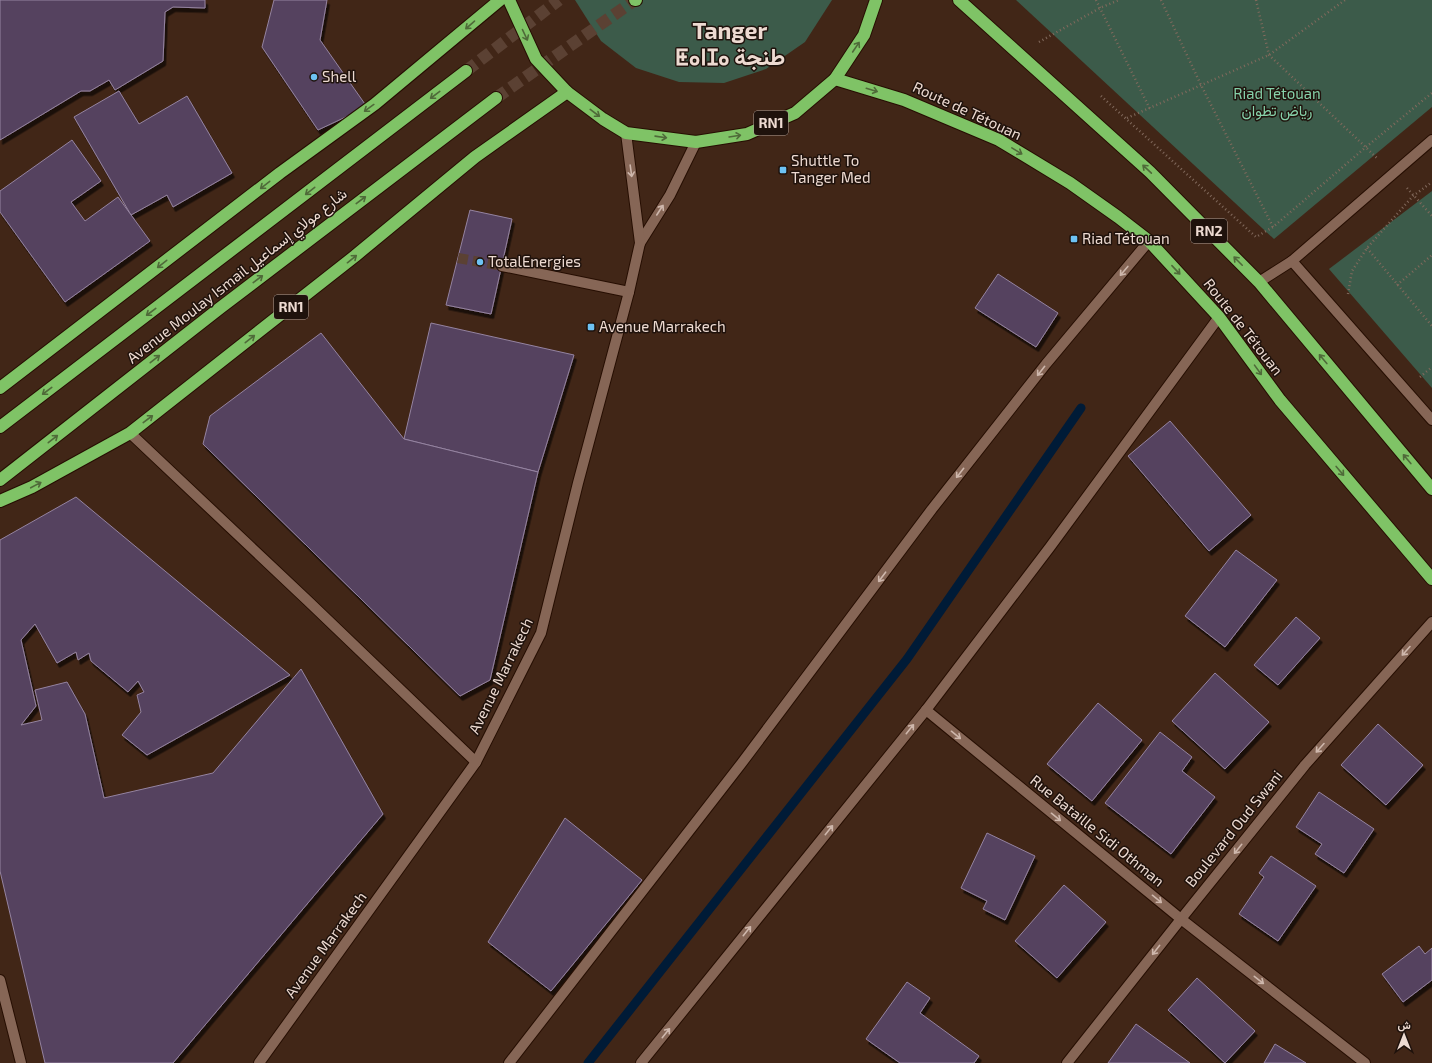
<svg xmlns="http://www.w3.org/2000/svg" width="1432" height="1063" viewBox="0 0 1432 1063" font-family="'Exo 2',Vazirmatn,'Noto Sans Tifinagh',sans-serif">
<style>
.green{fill:#3c5b4a}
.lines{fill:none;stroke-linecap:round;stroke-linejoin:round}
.stream{stroke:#001b37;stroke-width:9}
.building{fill:#54435e;stroke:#9583a1;filter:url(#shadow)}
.minor-tunnel{stroke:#5b4133;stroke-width:10;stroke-dasharray:10 5;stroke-linecap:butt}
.highway-tunnel{stroke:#5b4133;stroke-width:12;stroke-dasharray:12 6;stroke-linecap:butt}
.minor-casing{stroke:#260e02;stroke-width:12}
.highway-casing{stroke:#260e02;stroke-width:14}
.path{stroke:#826a5d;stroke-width:2.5;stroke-dasharray:1 3;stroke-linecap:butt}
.minor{stroke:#866656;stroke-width:10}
.highway{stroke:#7fc366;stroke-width:12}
.oneway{stroke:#4f6a39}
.oneway2{stroke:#ceb7ac}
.poi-dot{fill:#6dc2f3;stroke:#1f120c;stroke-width:1.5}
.labels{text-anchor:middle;stroke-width:3;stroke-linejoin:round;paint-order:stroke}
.shield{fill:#1f120c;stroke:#af9e96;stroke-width:1}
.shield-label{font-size:14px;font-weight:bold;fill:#eddad1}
.poi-label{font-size:15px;fill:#eddad1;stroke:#1f120c;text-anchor:start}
.park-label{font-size:15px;fill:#86d1a9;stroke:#1f120c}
.street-label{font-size:15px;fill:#eddad1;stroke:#1f120c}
.town-label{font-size:23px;font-weight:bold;fill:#eddad1;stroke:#1f120c}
</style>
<defs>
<filter id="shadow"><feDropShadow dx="2.5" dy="4.5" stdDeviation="0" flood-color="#0009"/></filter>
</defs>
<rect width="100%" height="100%" fill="#412617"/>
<g class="green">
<polygon points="575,0 832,0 805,42 766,69 724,83 679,82 636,68 601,41"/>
<polygon points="1016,0 1432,0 1432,107 1274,239"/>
<polygon points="1432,191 1432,388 1329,269"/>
</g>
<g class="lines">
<polyline class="stream" points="588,1063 907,659 1081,408"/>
</g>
<g class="building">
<polygon points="0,0 205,0 205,8 173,7 165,12 163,61 115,90 109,80 90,91 81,91 0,140"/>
<polygon points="274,0 327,0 320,40 367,107 318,130 262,47"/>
<polygon points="119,91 139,124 187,96 232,173 173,207 167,195 131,215 74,117"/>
<polygon points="72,140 101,181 71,202 85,221 118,197 150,241 65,302 0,212 0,191"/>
<polygon points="470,210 512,219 491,314 446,305"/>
<polygon points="998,274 1058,313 1036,347 975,308"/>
<polygon points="431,323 574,355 538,472 404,439"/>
<polygon points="321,333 404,439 538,472 490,680 460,696 203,444 210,416"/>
<polygon points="1170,421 1251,515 1209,551 1128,456"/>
<polygon points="76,497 290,675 147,755 122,735 141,712 137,695 144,692 138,681 128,692 91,661 89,653 78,660 76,652 57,663 35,624 21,640 36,706 21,725 42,720 35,690 67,682 85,714 104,798 213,773 301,669 383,814 173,1063 45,1063 0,871 0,540"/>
<polygon points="1236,550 1277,580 1225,647 1185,616"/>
<polygon points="1296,617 1320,638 1278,685 1254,665"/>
<polygon points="1215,673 1269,722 1225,769 1172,721"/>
<polygon points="1098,703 1142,740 1092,801 1047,764"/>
<polygon points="1378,724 1423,765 1386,805 1341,765"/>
<polygon points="1160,732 1192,757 1182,771 1215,797 1171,854 1105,803"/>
<polygon points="1319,792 1374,829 1344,873 1315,854 1322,844 1296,827"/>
<polygon points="565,818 642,880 551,991 488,942"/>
<polygon points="987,833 1035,856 1005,920 983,909 987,901 961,888"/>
<polygon points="1271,856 1316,886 1278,941 1239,914 1264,877 1259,873"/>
<polygon points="1064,885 1106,922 1057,978 1015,941"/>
<polygon points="1419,946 1425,954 1432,948 1432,980 1403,1002 1382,974"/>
<polygon points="1197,978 1255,1031 1225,1063 1168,1010"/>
<polygon points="907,982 930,998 920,1013 979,1056 974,1063 900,1063 866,1039"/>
<polygon points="1136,1024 1190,1063 1108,1063"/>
<polygon points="1275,1044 1306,1063 1264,1063"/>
</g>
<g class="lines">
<polyline class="minor-tunnel" points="458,258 502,266"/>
<g class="highway-tunnel">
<polyline points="466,71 559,0"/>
<polyline points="496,98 635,0"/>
</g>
<defs>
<g id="minor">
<polyline points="640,243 670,195 696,142"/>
<polyline points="1292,261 1432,420"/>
<polyline points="502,266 629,292"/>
<polyline points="1259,282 1292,261 1432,140"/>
<polyline points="130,433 308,601 476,762"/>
<polyline points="926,710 1181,919 1365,1063"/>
<polyline points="0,980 21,1063"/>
<polyline points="259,1063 476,762 541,633 578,483 629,292 640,243 626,133"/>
<polyline points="509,1063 741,764 932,509 1046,364 1149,241"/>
<polyline points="641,1063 926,710 1050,547 1219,317"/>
<polyline points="1067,1063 1181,919 1305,765 1432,622"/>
</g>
<g id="highway">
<polyline points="509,0 536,59 567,92 603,119 626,133 696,142 747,134 795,113 835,79 864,35 876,0"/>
<polyline points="635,0 636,0"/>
<polyline points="959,0 1150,172 1259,282 1432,489"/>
<polyline points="835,79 904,100 999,140 1070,183 1118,217 1149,241 1219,317 1280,400 1432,579"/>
<polyline points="0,388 280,173 375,104 500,0"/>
<polyline points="0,427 466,71"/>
<polyline points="0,480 220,308 496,98"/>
<polyline points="0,501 32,487 130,433 355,256 475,157 567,92"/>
</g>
</defs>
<use href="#minor" class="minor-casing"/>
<use href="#highway" class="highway-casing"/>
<g class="path">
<polyline points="1096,0 1150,109"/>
<polyline points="1161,0 1201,85 1273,227"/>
<polyline points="1256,0 1269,55 1378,159"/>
<polyline points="1039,42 1100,8 1119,0"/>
<polyline points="1101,96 1256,237 1273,227 1366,147 1432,93"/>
<polyline points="1127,118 1269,55 1345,0"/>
<polyline points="1407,188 1432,216"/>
<polyline points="1367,248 1432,326"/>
<polyline points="1397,285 1432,255"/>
<polyline points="1348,294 1352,271 1367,248 1413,196 1432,182"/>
<polyline points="1420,377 1432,367"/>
</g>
<use href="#minor" class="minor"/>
<use href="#highway" class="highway"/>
</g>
<defs><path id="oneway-shaft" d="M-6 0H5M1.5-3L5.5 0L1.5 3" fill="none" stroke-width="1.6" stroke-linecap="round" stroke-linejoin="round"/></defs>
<g class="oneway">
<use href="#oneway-shaft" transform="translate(470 25) rotate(139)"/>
<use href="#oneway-shaft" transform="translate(525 35) rotate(65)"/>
<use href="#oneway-shaft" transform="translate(856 47) rotate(-56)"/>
<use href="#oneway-shaft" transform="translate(872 90) rotate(17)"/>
<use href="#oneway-shaft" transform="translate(435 95) rotate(143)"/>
<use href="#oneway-shaft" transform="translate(369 108) rotate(144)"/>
<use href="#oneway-shaft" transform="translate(595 113) rotate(37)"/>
<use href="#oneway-shaft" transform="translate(735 136) rotate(-9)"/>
<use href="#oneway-shaft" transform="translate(661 137) rotate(8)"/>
<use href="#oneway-shaft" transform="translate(1017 151) rotate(31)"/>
<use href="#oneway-shaft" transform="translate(1147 169) rotate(-137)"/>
<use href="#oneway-shaft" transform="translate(265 185) rotate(142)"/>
<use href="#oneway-shaft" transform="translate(310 191) rotate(142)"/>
<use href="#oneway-shaft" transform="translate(361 200) rotate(-37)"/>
<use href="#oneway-shaft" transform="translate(352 259) rotate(-39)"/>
<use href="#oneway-shaft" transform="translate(1238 261) rotate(-135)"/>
<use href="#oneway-shaft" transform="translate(162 264) rotate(142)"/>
<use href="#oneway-shaft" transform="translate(1176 270) rotate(47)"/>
<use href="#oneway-shaft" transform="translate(258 279) rotate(-37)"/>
<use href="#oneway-shaft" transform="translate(151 312) rotate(143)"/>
<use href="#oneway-shaft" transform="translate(250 339) rotate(-38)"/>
<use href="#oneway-shaft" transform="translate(155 359) rotate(-38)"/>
<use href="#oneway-shaft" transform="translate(1323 359) rotate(-130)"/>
<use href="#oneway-shaft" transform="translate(1258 370) rotate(54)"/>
<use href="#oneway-shaft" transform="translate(47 391) rotate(143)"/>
<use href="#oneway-shaft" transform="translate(148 419) rotate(-37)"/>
<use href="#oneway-shaft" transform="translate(53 439) rotate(-38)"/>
<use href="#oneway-shaft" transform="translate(1407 459) rotate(-130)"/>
<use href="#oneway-shaft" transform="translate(1340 471) rotate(50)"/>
<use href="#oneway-shaft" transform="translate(36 485) rotate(-28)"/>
</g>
<g class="oneway2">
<use href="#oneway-shaft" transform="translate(631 171) rotate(82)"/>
<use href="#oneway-shaft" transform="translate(660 210) rotate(-57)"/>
<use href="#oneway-shaft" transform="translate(1124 271) rotate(130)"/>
<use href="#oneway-shaft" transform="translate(1041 371) rotate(128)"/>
<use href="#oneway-shaft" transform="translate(960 473) rotate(128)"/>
<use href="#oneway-shaft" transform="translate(882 577) rotate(127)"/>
<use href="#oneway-shaft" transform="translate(1406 651) rotate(132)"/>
<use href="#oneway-shaft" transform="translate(910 729) rotate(-51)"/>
<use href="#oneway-shaft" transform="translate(956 735) rotate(39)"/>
<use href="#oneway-shaft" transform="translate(1320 748) rotate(132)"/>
<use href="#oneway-shaft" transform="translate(1056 817) rotate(39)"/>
<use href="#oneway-shaft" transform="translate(829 830) rotate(-51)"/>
<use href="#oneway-shaft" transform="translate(1238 849) rotate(129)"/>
<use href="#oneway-shaft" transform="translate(1157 899) rotate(39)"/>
<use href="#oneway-shaft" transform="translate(747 931) rotate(-51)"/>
<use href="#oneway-shaft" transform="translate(1156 950) rotate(128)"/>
<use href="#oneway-shaft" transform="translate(1259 980) rotate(38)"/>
<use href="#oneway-shaft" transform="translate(666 1033) rotate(-51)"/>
</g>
<g class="poi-dot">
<circle cx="314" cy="77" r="4"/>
<rect x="779" y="166" width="8" height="8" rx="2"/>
<rect x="1070" y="235" width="8" height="8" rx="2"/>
<circle cx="480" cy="262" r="4"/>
<rect x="587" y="323" width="8" height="8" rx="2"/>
</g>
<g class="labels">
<g class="shield">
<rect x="754" y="111" width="34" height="24" rx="3"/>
<rect x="1191" y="219" width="36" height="24" rx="3"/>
<rect x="274" y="295" width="34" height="24" rx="3"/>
</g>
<g class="shield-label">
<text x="771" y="128">RN1</text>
<text x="1209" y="236">RN2</text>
<text x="291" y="312">RN1</text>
</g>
<g class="poi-label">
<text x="322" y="82">Shell</text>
<text x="791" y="166">Shuttle To<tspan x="791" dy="17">Tanger Med</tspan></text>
<text x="1082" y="244">Riad Tétouan</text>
<text x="488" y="267">TotalEnergies</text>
<text x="599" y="332">Avenue Marrakech</text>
</g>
<g class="park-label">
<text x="1277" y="99">Riad Tétouan<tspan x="1277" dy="17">رياض تطوان</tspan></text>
</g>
<g class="street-label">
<text transform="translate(967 111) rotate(25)" y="5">Route de Tétouan</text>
<text transform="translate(237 276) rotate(-38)" y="5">Avenue Moulay Ismail شارع مولاي إسماعيل</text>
<text transform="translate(1243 327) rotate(52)" y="5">Route de Tétouan</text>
<text transform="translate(501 676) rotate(-64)" y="5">Avenue Marrakech</text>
<text transform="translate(1234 829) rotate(-51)" y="5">Boulevard Oud Swani</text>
<text transform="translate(1097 831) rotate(39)" y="5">Rue Bataille Sidi Othman</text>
<text transform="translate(326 945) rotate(-54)" y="5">Avenue Marrakech</text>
</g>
<g class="town-label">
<text x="730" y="39">Tanger<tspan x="730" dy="26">ⵟⴰⵏⵊⴰ طنجة</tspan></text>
</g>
</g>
<g transform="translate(1404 1035)" stroke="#1f120c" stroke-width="3" paint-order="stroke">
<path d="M0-3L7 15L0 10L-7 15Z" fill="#eddad1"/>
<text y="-6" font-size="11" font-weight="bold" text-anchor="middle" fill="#eddad1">ش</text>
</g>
</svg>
